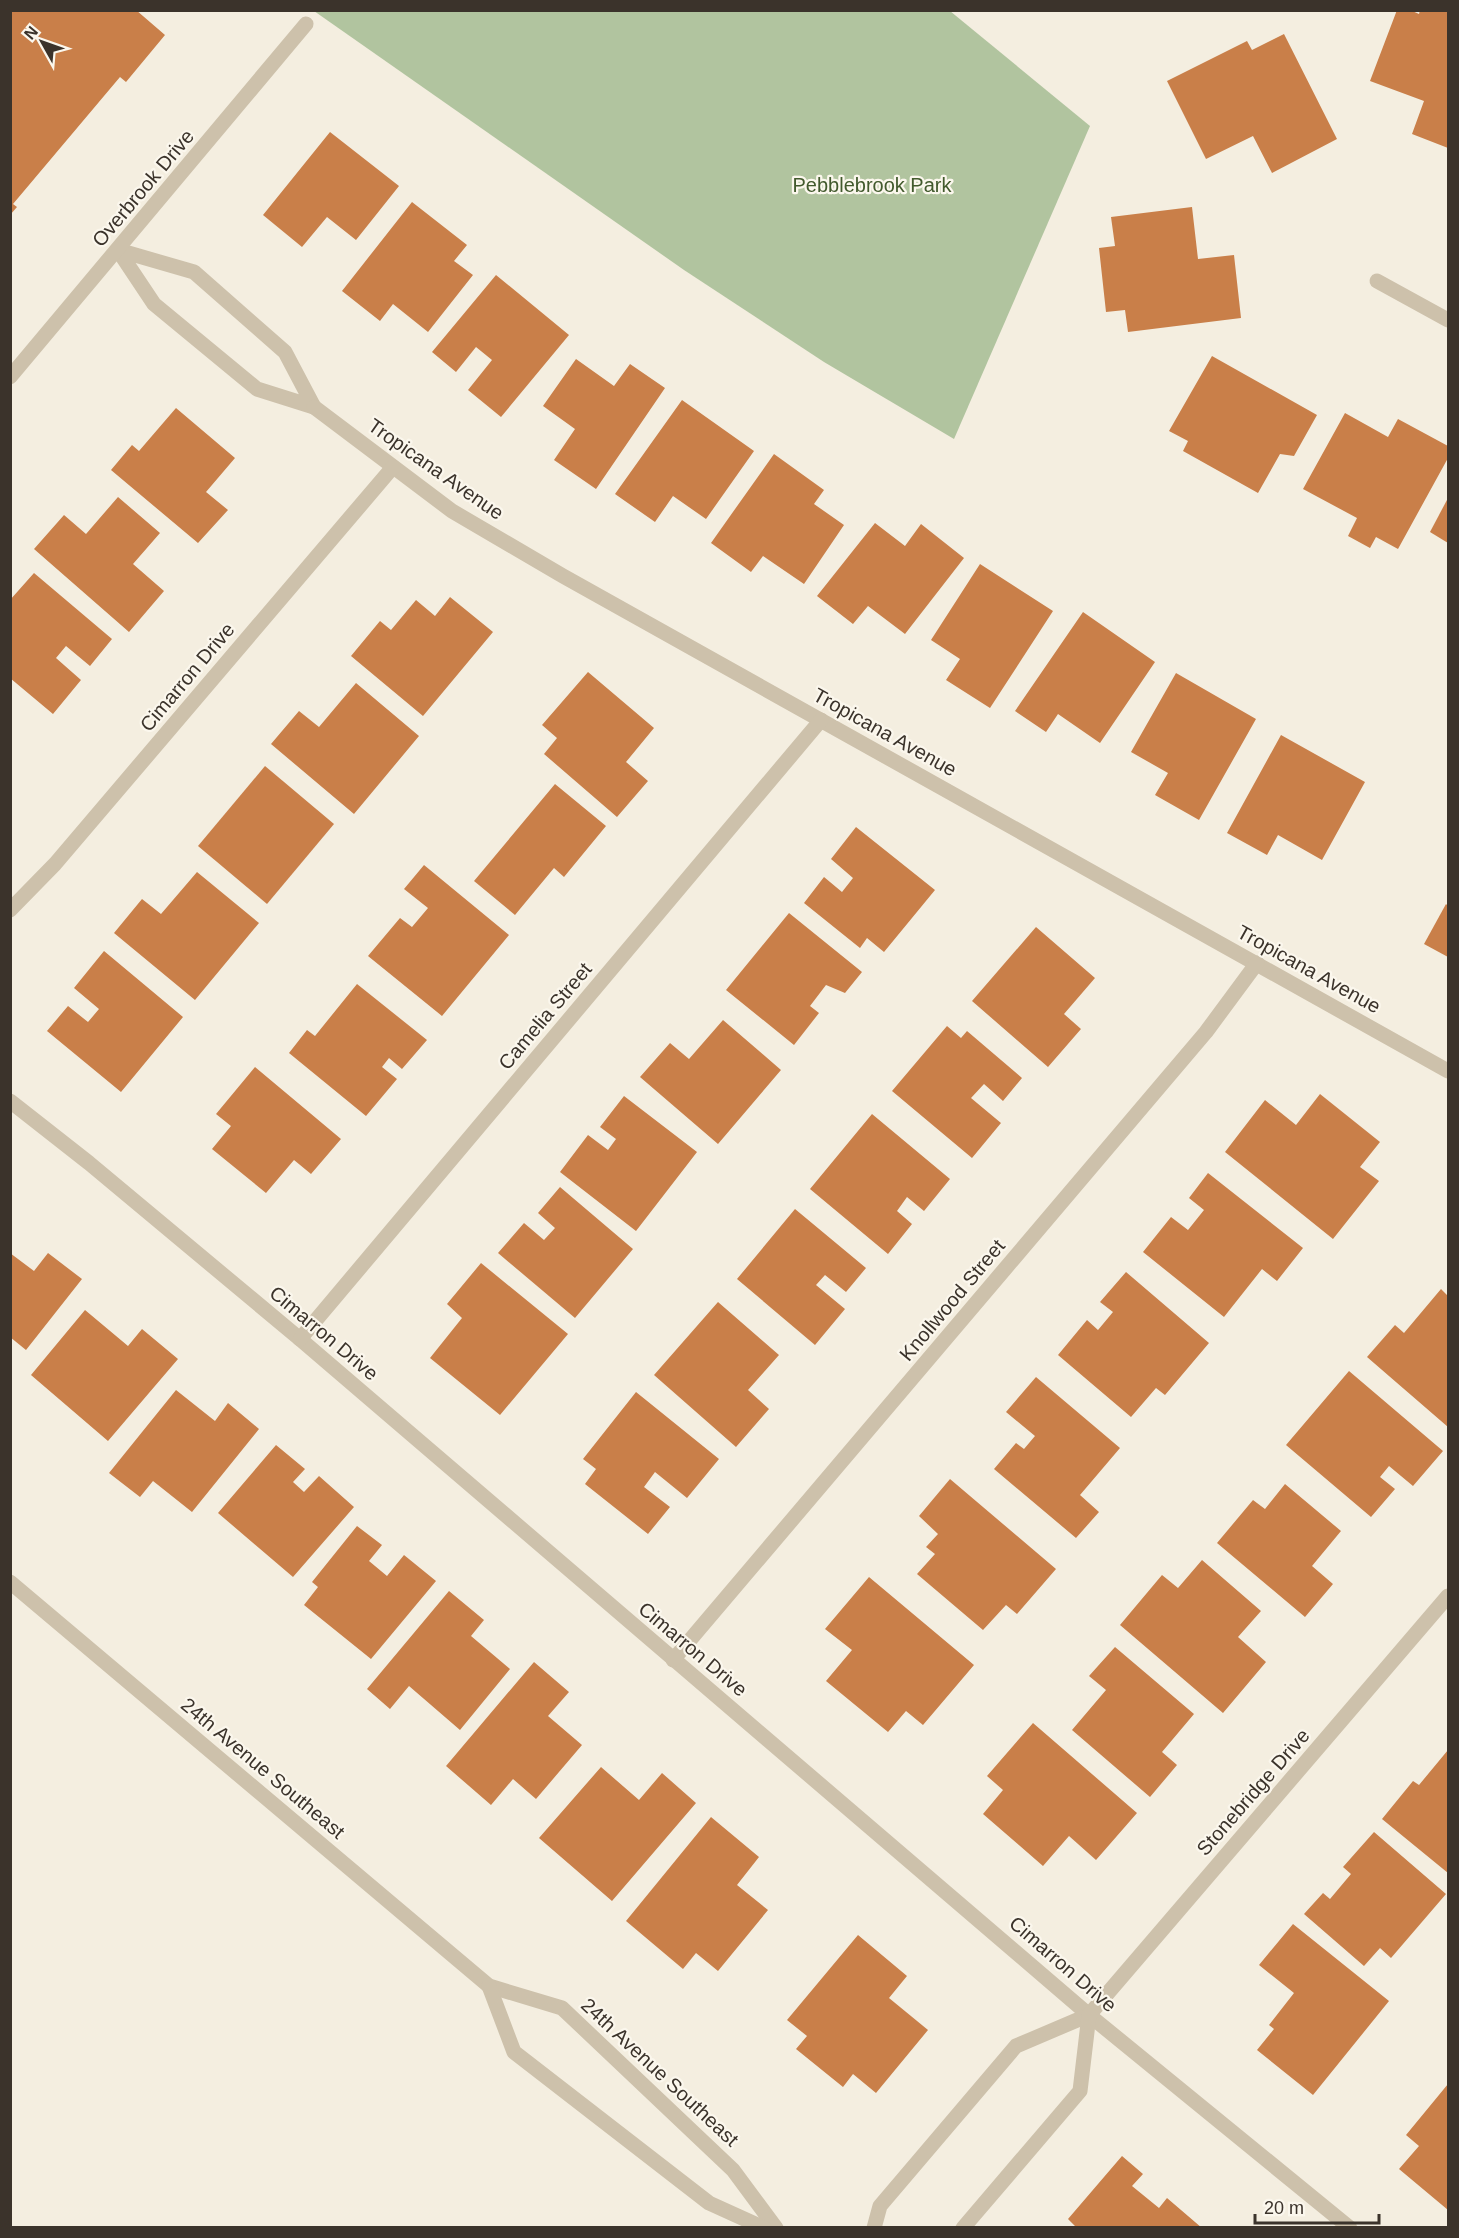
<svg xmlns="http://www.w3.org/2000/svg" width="1459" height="2238" viewBox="0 0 1459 2238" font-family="Arial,sans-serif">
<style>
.green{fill:#b1c49f}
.building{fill:#c97f49}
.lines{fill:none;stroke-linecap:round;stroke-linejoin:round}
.minor{stroke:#cdc1ab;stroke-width:15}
.tertiary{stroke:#cdc1ab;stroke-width:15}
.labels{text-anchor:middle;stroke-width:4.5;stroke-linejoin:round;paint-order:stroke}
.park-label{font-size:20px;fill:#425a2d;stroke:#fbf7ed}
.street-label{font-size:20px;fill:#3b332b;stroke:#fbf7ed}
</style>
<rect width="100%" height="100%" fill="#f4eee0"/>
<polygon class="green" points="314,11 950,11 1090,126 954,439 824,362 684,270"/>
<g class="building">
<polygon points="10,10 136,10 165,35 126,82 120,77 13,204 17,207 10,215"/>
<polygon points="1397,10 1410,10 1419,14 1420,10 1448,10 1448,148 1412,134 1424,101 1370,81"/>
<polygon points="1284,34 1337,139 1272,173 1253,136 1206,159 1167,81 1247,41 1252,50"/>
<polygon points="330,132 399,186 356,240 327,217 302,247 263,215"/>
<polygon points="412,202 467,245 454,261 473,275 428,332 393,304 380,321 342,291"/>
<polygon points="1192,207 1198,259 1234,255 1241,318 1128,332 1125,310 1106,312 1099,248 1115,246 1111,217"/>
<polygon points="496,275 569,335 501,417 468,390 492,360 476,347 456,372 432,352"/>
<polygon points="1212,356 1317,415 1294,456 1280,454 1258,493 1183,451 1188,441 1169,431"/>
<polygon points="576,359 614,386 630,364 665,388 596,489 554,460 575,429 543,406"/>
<polygon points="682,400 754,451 706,519 673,496 655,522 615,494"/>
<polygon points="176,408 235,458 206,492 228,510 198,543 111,470 132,445 139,451"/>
<polygon points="1345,413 1388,437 1398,419 1448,446 1448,458 1398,549 1376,537 1370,548 1348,536 1357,518 1303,489"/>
<polygon points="774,454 824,490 814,504 844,525 804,584 763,556 751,572 711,543"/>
<polygon points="118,497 160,533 133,564 164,591 129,632 34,549 64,515 86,534"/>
<polygon points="1448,498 1448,543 1430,532"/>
<polygon points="875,523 905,546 921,524 964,558 905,634 868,606 853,624 817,596"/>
<polygon points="980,564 1053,611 990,708 946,680 960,659 931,640"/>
<polygon points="34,573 112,639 90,666 66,646 56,658 81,680 53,714 10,678 10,600"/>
<polygon points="450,597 493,632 423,716 351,656 380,621 391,630 416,600 435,616"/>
<polygon points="1083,612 1155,662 1100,743 1058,714 1046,732 1015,711"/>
<polygon points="588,672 654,728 626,762 648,781 617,817 544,754 557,738 542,725"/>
<polygon points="1176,673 1256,719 1199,820 1155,795 1168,773 1131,752"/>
<polygon points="356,683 419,736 354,814 271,744 299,711 319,727"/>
<polygon points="1281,735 1365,782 1322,860 1278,835 1267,855 1227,833"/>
<polygon points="265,766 334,824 267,904 198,846"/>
<polygon points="555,784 606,826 564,877 554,868 515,915 474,881"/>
<polygon points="856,827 935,890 884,952 867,938 860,948 804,903 824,877 842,892 853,878 831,859"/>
<polygon points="424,865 509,935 442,1016 368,956 400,918 412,927 428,908 404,889"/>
<polygon points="197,872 259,923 195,1000 114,933 142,899 161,914"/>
<polygon points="1446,904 1448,906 1448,957 1424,944"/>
<polygon points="789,913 862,972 845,993 826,985 810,1006 819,1013 794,1045 726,990"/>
<polygon points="1036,927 1095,978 1064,1014 1081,1029 1048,1067 972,1001"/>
<polygon points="104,951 183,1017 121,1092 47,1031 68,1006 88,1022 99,1009 74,988"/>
<polygon points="357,984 427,1040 402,1069 389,1058 382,1067 397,1079 366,1116 289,1053 307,1030 315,1036"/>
<polygon points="723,1020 781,1070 718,1144 640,1077 670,1043 689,1059"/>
<polygon points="947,1026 961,1038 967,1031 1022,1078 1003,1101 984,1084 971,1098 1001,1123 972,1158 892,1091"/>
<polygon points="255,1067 341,1139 311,1174 294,1160 266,1193 212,1149 231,1126 216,1114"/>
<polygon points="1320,1094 1380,1142 1360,1167 1379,1181 1333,1239 1225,1152 1265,1100 1296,1125"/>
<polygon points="624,1096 697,1152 636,1231 560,1172 588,1135 608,1150 616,1139 600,1127"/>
<polygon points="872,1114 950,1179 924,1211 907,1197 897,1211 912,1224 888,1254 810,1189"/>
<polygon points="1208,1173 1303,1248 1277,1281 1262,1269 1224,1317 1143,1252 1171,1217 1188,1230 1204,1210 1189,1198"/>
<polygon points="560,1187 633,1249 575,1318 498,1253 524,1223 544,1240 555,1228 538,1213"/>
<polygon points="795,1209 866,1268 846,1292 825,1275 816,1285 845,1309 815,1345 737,1279"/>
<polygon points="10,1253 34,1271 48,1253 82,1279 26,1350 10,1337"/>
<polygon points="481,1263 568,1334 500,1415 430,1358 462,1318 447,1304"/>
<polygon points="1126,1272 1209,1343 1165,1395 1156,1388 1131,1417 1058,1355 1087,1320 1098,1330 1113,1312 1100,1302"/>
<polygon points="1441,1289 1448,1296 1448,1427 1367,1357 1395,1325 1404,1333"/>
<polygon points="718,1302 779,1355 748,1390 769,1409 736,1447 654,1375"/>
<polygon points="85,1310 128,1346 142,1329 178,1359 108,1441 31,1375"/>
<polygon points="1349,1371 1443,1451 1413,1486 1389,1466 1380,1477 1395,1489 1371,1517 1286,1445"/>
<polygon points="1036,1377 1120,1448 1080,1495 1099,1512 1076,1538 994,1469 1016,1443 1024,1449 1035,1436 1006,1412"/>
<polygon points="176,1390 215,1421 228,1403 259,1429 192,1512 153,1481 140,1497 109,1473"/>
<polygon points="636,1392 719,1459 687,1498 655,1472 644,1487 670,1507 648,1534 585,1484 596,1469 583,1459"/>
<polygon points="276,1445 305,1469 293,1482 304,1492 319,1476 354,1507 293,1577 218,1513"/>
<polygon points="950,1479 1056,1569 1017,1614 1006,1605 983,1630 917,1574 935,1554 926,1547 938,1534 919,1516"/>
<polygon points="1285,1484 1341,1531 1312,1566 1333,1584 1305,1617 1217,1543 1253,1500 1265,1509"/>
<polygon points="357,1526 382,1545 369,1561 387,1576 404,1555 436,1581 371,1659 304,1605 318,1587 312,1582"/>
<polygon points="1202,1560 1261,1611 1238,1637 1266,1662 1223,1713 1120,1625 1162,1575 1178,1588"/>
<polygon points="869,1577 974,1665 923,1725 906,1711 888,1732 826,1681 852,1650 825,1629"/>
<polygon points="449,1591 484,1620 471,1636 510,1669 460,1730 409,1686 390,1709 367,1689"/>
<polygon points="1115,1647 1194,1714 1162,1752 1177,1765 1150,1797 1072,1730 1106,1690 1089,1676"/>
<polygon points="534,1662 569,1692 548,1716 582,1745 536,1799 513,1779 491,1805 446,1766"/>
<polygon points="1033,1723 1137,1813 1096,1860 1069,1836 1043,1866 983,1814 1003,1790 987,1776"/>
<polygon points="1448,1750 1448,1873 1382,1819 1413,1781 1419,1785"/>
<polygon points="601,1767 639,1800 662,1773 696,1803 612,1901 539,1838"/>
<polygon points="711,1817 759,1857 737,1885 768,1910 718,1971 696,1953 683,1969 626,1921"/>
<polygon points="1374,1832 1446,1894 1391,1958 1380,1948 1364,1966 1304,1914 1323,1893 1330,1899 1351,1874 1343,1867"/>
<polygon points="1293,1924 1389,2001 1313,2095 1257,2050 1274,2029 1269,2025 1294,1993 1259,1965"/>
<polygon points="858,1935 907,1976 889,1998 928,2030 876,2093 853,2074 843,2087 796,2049 807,2036 787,2020"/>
<polygon points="1448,2084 1448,2210 1399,2169 1419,2146 1406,2135"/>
<polygon points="1122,2156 1143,2174 1132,2186 1159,2208 1167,2198 1202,2228 1077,2228 1068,2219"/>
</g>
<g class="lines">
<g class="minor">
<polygon points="118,250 194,272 285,352 314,407 257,389 154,304"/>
<polyline points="1377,281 1448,320"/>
<polyline points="10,377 306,24"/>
<polyline points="314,407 452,511 563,576 1448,1071"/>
<polyline points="10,910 55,864 393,467"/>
<polyline points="10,1101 89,1163 300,1339 1089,2015 1350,2228"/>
<polyline points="300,1339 821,720"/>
<polyline points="673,1660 1206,1032 1257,963"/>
<polyline points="874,2228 880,2206 1016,2046 1089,2015 1448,1596"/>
<polyline points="963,2228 1080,2091 1089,2015"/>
</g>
<g class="tertiary">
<polyline points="10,1582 489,1986 562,2008 733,2170 776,2228"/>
<polyline points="489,1986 514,2052 709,2203 764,2228"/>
</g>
</g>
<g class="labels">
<g class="park-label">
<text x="872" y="192">Pebblebrook Park</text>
</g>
<g class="street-label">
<text transform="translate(143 188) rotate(-50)" y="7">Overbrook Drive</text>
<text transform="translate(436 469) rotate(35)" y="7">Tropicana Avenue</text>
<text transform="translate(187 677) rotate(-50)" y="7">Cimarron Drive</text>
<text transform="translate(885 732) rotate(29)" y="7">Tropicana Avenue</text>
<text transform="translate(1309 969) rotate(29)" y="7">Tropicana Avenue</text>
<text transform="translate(545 1016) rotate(-50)" y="7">Camelia Street</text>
<text transform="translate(952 1300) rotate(-50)" y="7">Knollwood Street</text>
<text transform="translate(324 1333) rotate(40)" y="7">Cimarron Drive</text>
<text transform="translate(693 1649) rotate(40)" y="7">Cimarron Drive</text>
<text transform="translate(263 1768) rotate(40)" y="7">24th Avenue Southeast</text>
<text transform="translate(1253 1792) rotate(-49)" y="7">Stonebridge Drive</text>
<text transform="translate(1063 1964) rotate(41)" y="7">Cimarron Drive</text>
<text transform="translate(660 2072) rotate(43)" y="7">24th Avenue Southeast</text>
</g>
</g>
<rect width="1459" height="2238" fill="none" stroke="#3b332b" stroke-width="24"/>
<g transform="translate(42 42) rotate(310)" stroke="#fbf7ed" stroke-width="4.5" paint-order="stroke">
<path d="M0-4.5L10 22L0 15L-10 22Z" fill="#3b332b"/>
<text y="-9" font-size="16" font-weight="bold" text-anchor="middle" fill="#3b332b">N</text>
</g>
<path d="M1255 2214v9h124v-9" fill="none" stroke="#3b332b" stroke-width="3"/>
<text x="1264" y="2214" font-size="18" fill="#3b332b" stroke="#fbf7ed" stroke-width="4.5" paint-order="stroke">20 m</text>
</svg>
